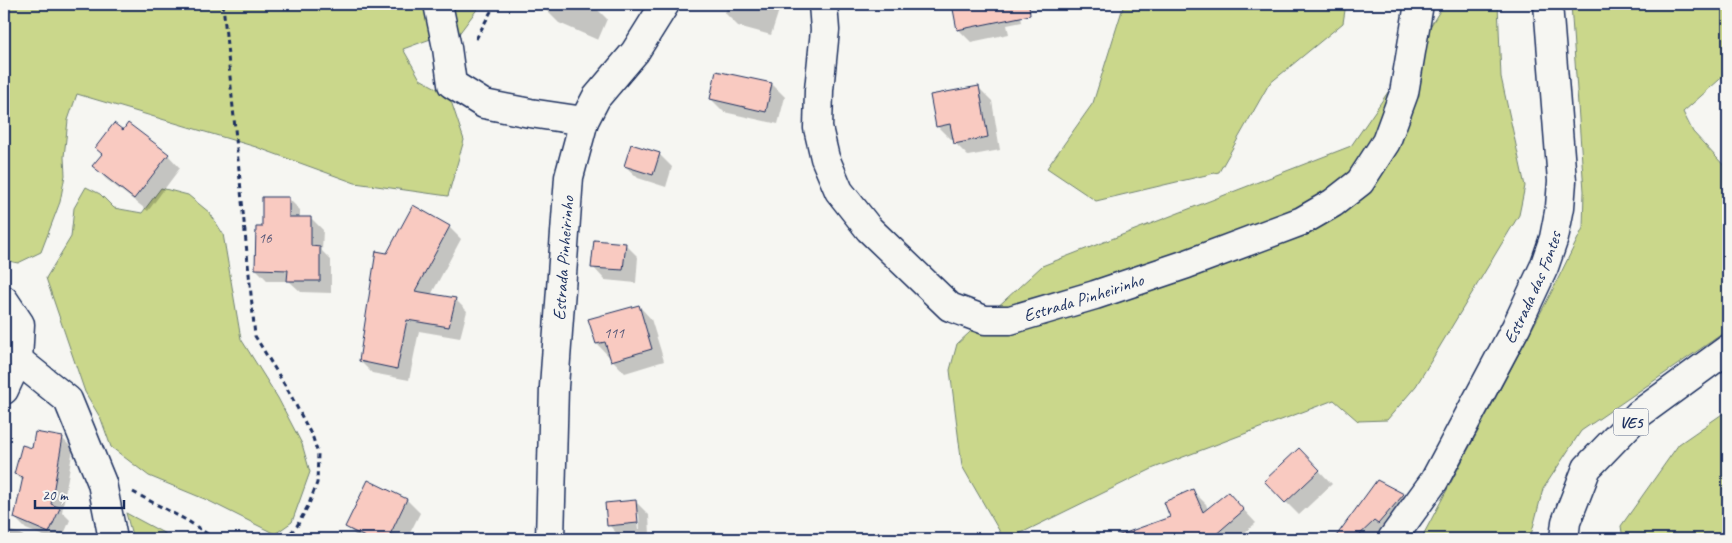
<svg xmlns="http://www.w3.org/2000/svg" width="1732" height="543" viewBox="0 0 1732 543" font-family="Caveat,sans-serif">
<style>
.green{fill:#cad78b;stroke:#728374}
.shadow{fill:#0003;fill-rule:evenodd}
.building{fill:#f9cac1;stroke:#1b2f5e}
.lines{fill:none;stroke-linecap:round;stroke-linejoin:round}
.minor-casing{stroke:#1b2f5e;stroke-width:31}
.tertiary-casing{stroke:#1b2f5e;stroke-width:31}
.primary-casing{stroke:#1b2f5e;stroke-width:31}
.path{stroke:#1b2f5e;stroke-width:3;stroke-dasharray:5 4;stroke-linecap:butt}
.minor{stroke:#f6f6f2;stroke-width:28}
.tertiary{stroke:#f6f6f2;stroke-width:28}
.primary{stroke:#f6f6f2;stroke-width:28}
.labels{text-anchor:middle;stroke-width:4;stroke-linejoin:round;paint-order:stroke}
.number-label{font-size:15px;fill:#525677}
.shield{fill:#f6f6f2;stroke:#5d6b8a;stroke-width:1}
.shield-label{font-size:16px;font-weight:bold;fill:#1b2f5e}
.street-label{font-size:18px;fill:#1b2f5e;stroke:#f6f6f2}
</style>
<rect width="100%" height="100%" fill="#f6f6f2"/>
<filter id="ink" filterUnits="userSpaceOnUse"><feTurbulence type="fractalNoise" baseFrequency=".02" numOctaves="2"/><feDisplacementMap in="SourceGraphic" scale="10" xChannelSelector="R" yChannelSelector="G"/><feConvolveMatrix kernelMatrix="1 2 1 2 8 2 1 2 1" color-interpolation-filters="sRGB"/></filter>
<g filter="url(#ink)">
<g class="green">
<polygon points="4,4 481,4 458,35 436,37 403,49 420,79 449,95 464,140 448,196 355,183 256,147 77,94 68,120 64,157 65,175 60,202 41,252 18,263 4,260"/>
<polygon points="1124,4 1346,4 1343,23 1269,84 1219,172 1096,201 1047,168 1093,103"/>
<polygon points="1444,4 1498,4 1501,77 1525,186 1519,215 1416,386 1387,420 1358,421 1334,400 1154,468 1009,539 1004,539 962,466 950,370 957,344 1042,266 1351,146 1408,63"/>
<polygon points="1571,4 1728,4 1728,72 1683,112 1693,132 1728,170 1728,210 1726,215 1728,214 1728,330 1581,431 1543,489 1530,539 1421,539 1552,291 1583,228 1584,191"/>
<polygon points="86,187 100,194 114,208 142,213 161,188 188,195 210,213 223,234 241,339 278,398 302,444 310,472 292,522 275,534 207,500 149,476 111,447 101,419 85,392 46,278 71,237 74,208"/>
<polygon points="1728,410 1728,539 1623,539 1621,526 1679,444"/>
<polygon points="126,513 173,538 175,539 133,539"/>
</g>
<g class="shadow">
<polygon points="549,4 589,4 594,6 607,19 598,40 559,23 546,10"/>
<polygon points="728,4 781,4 771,35 738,26 725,13"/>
<polygon points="953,4 1018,4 1022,22 1007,25 1009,34 971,42 958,29"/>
<polygon points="772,84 785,97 778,124 724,112 711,99"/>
<polygon points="979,88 992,101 1000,150 968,156 955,143 954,138 950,139 937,126"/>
<polygon points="123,131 168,155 180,168 148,211 106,179 94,166"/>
<polygon points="659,154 672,167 666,187 638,178 625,166"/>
<polygon points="288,198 300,210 300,218 311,218 323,230 322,251 331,260 331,293 301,292 289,281 268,281 256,269 263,228"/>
<polygon points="449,227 461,239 431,295 456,300 467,311 460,338 419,331 409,380 372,373 360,361"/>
<polygon points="625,244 638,257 636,283 605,280 593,267"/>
<polygon points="639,306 651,319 664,361 625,373 597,344"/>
<polygon points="62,438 73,449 62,512 70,520 62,539 51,539 26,529 15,518 23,481 16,474 33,449"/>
<polygon points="1312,463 1332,484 1299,515 1286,502"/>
<polygon points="369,481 407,500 420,513 407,539 359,539 347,527"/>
<polygon points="1377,482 1403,495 1416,507 1381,539 1335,539"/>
<polygon points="1193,491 1206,504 1208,510 1228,493 1256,523 1237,539 1176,539 1165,520 1172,518"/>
<path d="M636,502l13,13 1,20 -29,3 -12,-13zM636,514h3l1,15h-2z"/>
<polygon points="4,529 21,534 26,539 4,539"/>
</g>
<g class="building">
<polygon points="952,4 1029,4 1030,15 957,30"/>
<polygon points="716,71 772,83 766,112 710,99"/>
<polygon points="979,86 988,137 954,144 950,124 936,127 930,95"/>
<polygon points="114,123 123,130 128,123 169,154 134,199 92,166 102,154 95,148"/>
<polygon points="631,144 660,153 653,175 624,166"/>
<polygon points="262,197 289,197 289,217 311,217 311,246 320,247 320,281 287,281 288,270 255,269 256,227 262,227"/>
<polygon points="413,205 450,226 415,291 456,298 449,327 407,320 397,369 359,361 376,251 387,253"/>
<polygon points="594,240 626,243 623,270 591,268"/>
<polygon points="639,305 652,349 611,361 605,342 596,344 588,319"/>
<polygon points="35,432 63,437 51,504 60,508 49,533 14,518 23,477 14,474 22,445 32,448"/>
<polygon points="1299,448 1320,470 1285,503 1264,481"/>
<polygon points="368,480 407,499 388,539 369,539 345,527"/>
<polygon points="1377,480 1404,494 1378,524 1374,521 1355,539 1334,539"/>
<polygon points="1193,489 1203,512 1228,492 1244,510 1214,536 1215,539 1118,539 1117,536 1170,517 1164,502"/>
<polygon points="636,500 638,523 607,526 605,503"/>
</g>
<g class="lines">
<defs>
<g id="minor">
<polyline points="438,4 447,48 452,84 484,104 530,113 584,121"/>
<path id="s1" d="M823,4l2,26 -6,60 -1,38 7,30 14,33 30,38 81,78 35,13h25l85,-25 92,-31 115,-43 31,-18 27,-21 26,-40 18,-49 15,-89"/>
<path id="s2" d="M550,539l4,-152 15,-210 15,-56 12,-23 39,-46 30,-48"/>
</g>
<g id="tertiary">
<polyline points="4,300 20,324 18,360 4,390"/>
<polyline points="18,360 68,400 102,483 113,539"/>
<path id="s3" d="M1392,539l42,-58 82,-154 28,-60 10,-29 6,-31 2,-26 -14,-177"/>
</g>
<polyline id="primary" points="1564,539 1566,522 1587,468 1639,414 1728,349"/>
</defs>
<use href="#minor" class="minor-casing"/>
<use href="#tertiary" class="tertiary-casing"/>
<use href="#primary" class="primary-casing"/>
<g class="path">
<polyline points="223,4 255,336 289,392 313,438 318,454 317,483 309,504 297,526 285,539"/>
<polyline points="476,39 495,4"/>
<polyline points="133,492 188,521 215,539"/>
</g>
<use href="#minor" class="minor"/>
<use href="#tertiary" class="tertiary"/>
<use href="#primary" class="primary"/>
</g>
</g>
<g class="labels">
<g class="number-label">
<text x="265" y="243">16</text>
<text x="614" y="338">111</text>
</g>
<rect class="shield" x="1613.5" y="408.5" width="35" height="27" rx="4"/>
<g class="shield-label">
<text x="1631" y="428">VE5</text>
</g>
<g class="street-label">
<text dy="6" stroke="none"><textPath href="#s2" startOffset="281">Estrada Pinheirinho</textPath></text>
<text dy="6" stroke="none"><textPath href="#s3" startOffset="289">Estrada das Fontes</textPath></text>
<text dy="6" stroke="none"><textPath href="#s1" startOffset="491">Estrada Pinheirinho</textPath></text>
</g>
</g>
<rect width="1732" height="543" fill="none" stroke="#f6f6f2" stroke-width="20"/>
<rect x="10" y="10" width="1712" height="523" fill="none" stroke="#1b2f5e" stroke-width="2" filter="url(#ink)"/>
<path d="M35 500v8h89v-8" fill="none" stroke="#1b2f5e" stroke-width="2.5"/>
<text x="42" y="500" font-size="15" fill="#1b2f5e" stroke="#f6f6f2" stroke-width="4" paint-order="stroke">20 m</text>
</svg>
